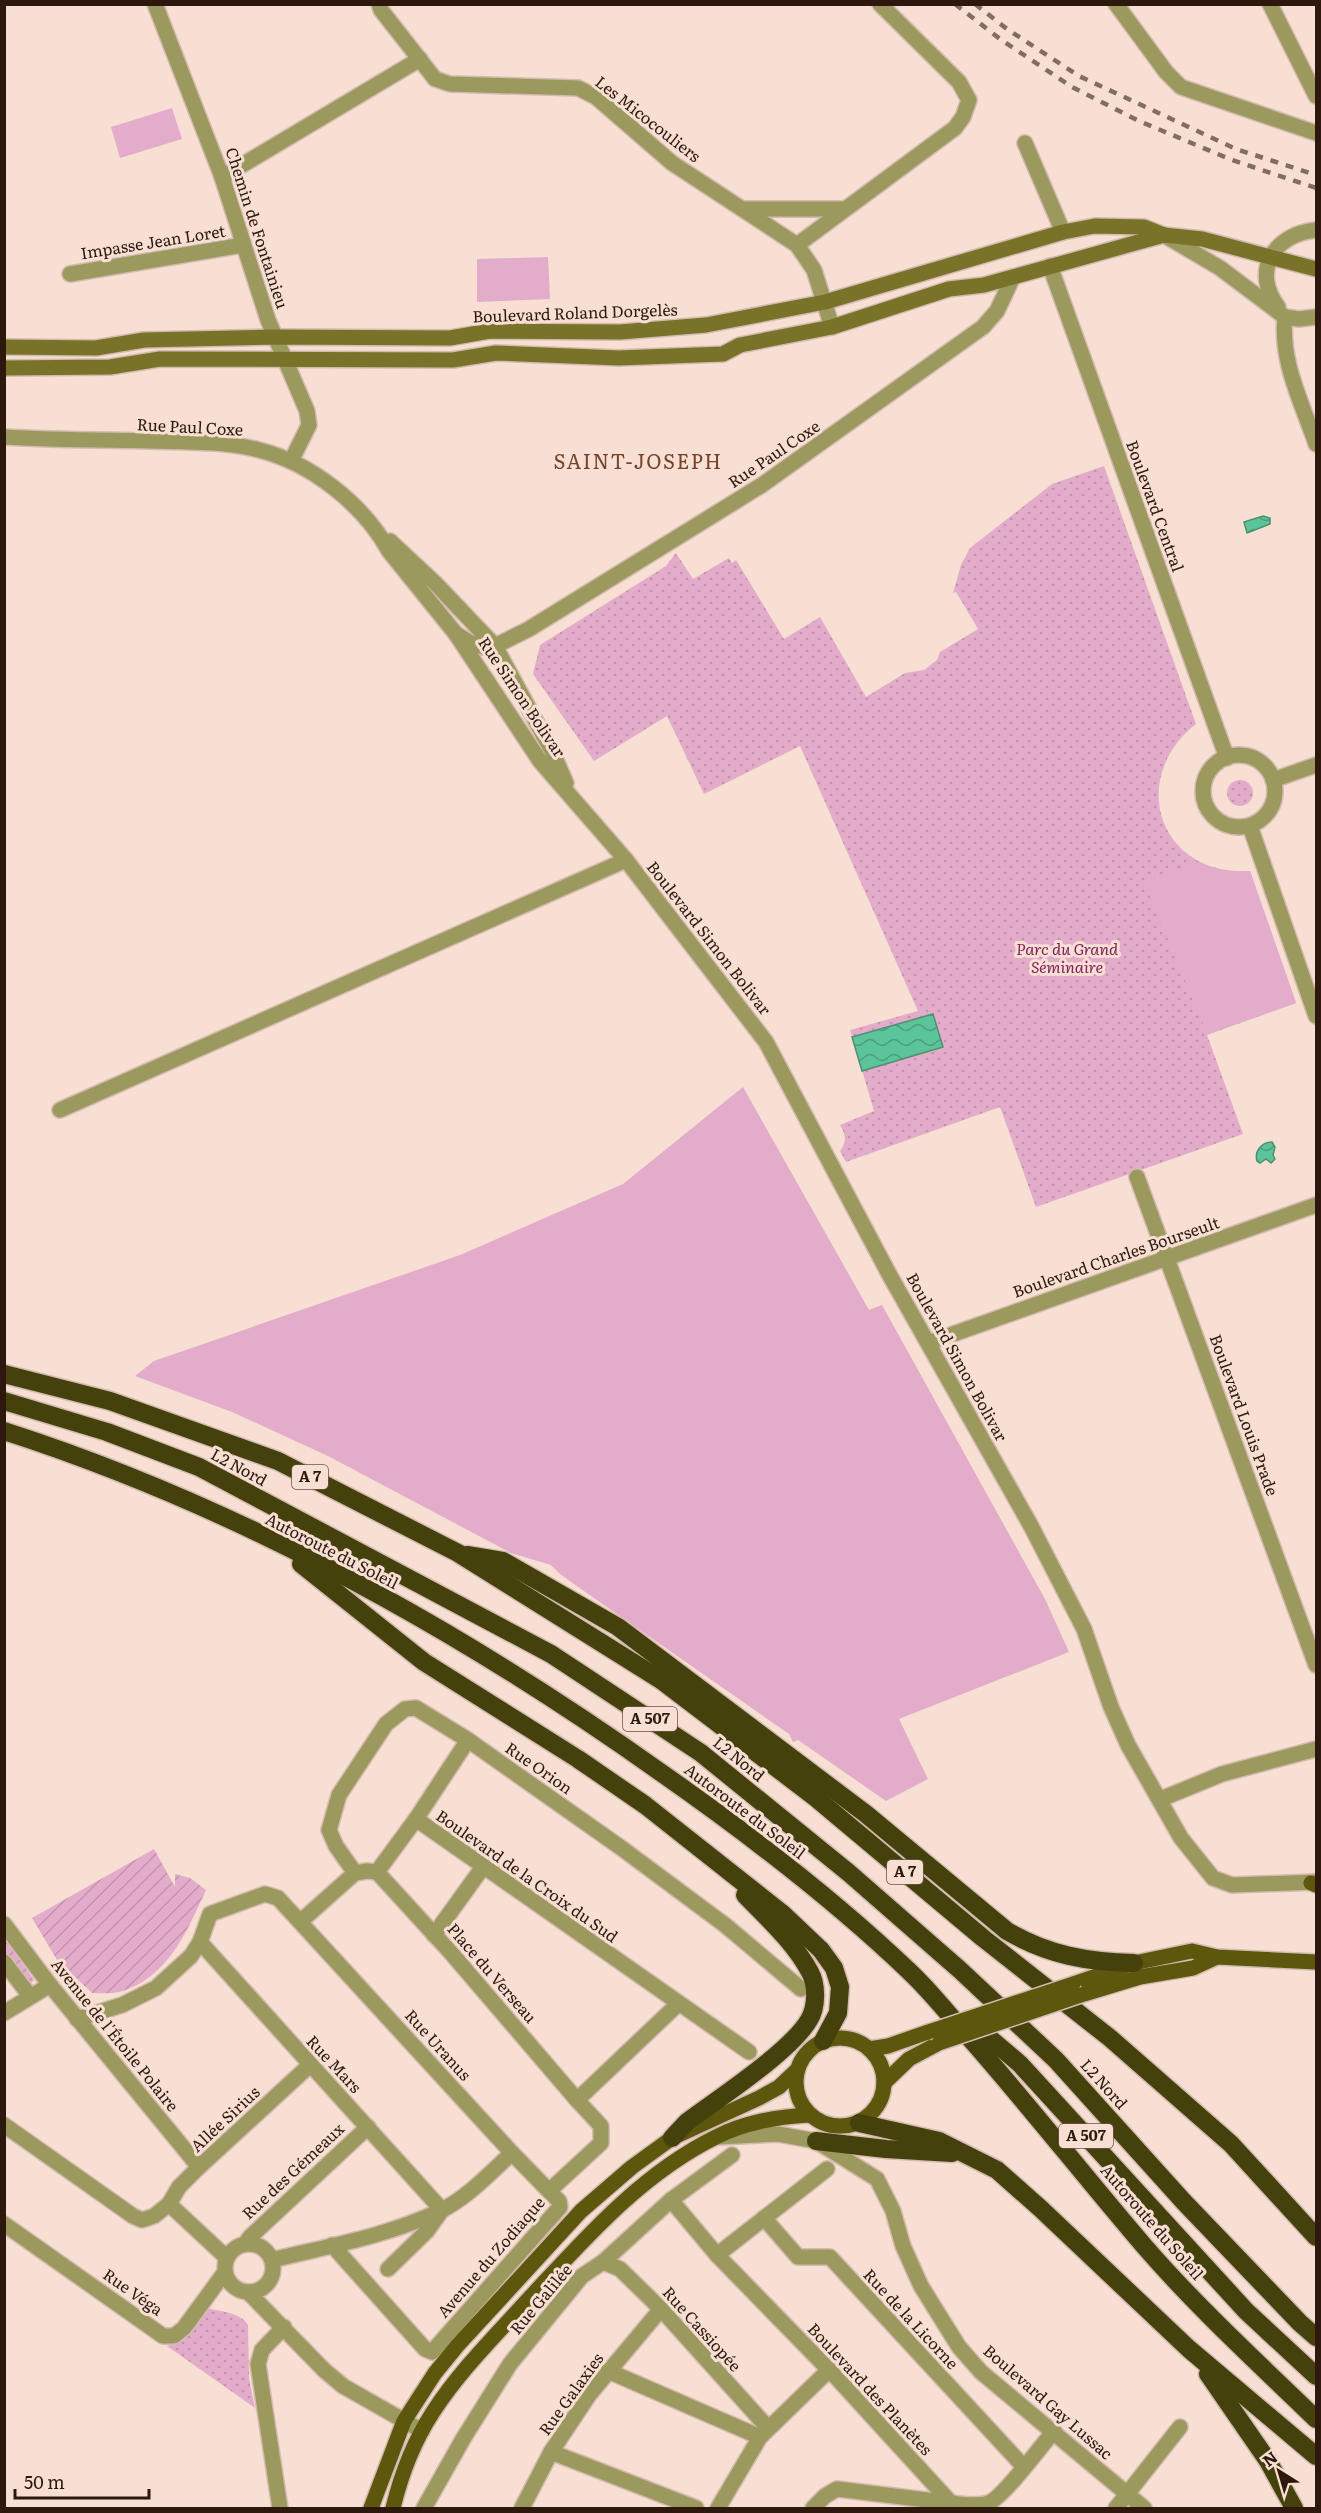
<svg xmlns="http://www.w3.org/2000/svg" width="1321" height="2513" viewBox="0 0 1321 2513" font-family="Literata,serif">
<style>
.grass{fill:url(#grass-dots)}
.garden{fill:url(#garden-furrows)}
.pitch{fill:#e3acca}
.water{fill:url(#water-waves);stroke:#4e9070;stroke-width:1.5}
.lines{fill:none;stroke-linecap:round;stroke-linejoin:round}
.street-casing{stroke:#d4bbb0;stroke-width:18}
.secondary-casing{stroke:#d4bbb0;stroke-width:18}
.primary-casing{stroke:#d4bbb0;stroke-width:18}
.highway-casing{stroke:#d4bbb0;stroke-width:21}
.street{stroke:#9c995e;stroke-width:15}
.secondary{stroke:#787328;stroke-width:15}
.primary{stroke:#5d570d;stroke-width:15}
.highway{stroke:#44410c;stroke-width:18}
.rail{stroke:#836c61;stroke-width:4.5;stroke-dasharray:8 8;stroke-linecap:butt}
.primary-bridge-casing{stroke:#d4bbb0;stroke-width:18;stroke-linecap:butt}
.primary-bridge{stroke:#5d570d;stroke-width:15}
.labels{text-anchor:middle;stroke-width:6;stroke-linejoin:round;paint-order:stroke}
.shield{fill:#f8dfd3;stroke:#6b5449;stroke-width:1.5}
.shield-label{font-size:15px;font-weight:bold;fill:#2e180e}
.street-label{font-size:16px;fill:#2e180e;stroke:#f8dfd3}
.park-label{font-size:16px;font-style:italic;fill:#80215f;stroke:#f8dfd3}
.quarter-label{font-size:20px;letter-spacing:1.5px;fill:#75422a;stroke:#f8dfd3}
</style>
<defs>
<pattern id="grass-dots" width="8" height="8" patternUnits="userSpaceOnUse" patternTransform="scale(1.5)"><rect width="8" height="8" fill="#e3acca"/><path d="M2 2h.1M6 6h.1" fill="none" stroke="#c393ac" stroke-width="1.8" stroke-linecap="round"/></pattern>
<pattern id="garden-furrows" width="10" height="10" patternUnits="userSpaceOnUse" patternTransform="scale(1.5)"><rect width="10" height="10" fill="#e3acca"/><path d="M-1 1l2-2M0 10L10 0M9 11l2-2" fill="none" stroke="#c393ac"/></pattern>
<pattern id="water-waves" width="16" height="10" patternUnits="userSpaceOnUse" patternTransform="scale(1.5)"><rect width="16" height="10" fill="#5bc49a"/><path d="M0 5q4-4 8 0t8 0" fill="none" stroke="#4c9e7c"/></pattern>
</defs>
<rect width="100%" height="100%" fill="#f8dfd3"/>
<g class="grass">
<path d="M1104,466l92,258c-70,55 -36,153 54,147l46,132 -89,32 36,99 -207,73 -36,-100 -154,55 -6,-11c7,-9 6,-16 0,-26l34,-14 -24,-81 68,-19 -118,-265 -96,48 -37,-78 -73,45 -61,-87 7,-29 126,-79 10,-13 17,26 36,-21 3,5 4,-3 48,79 36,-22 46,80 39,-24 19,-3 13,-10 3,-8 38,-23 -22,-37 -3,1 8,-28 9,-17 82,-64z"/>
<circle cx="1240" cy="793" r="13"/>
<path d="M205,2308c13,3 36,4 43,17l1,53 6,30 -88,-62c20,-4 27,-22 38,-38z"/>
</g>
<g class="garden">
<path d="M154,1849l21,38v-13l15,4 16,12c-19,41 -38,89 -87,102 -8,2 -19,1 -27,1l-35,-33 -25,-42z"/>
<polygon points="4,1937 34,1980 31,1983 27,1983 5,1957"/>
</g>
<g class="pitch">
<polygon points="172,108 182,139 120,158 111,127"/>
<polygon points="548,257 550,299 477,302 477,259"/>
<path d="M1199,862c16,9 33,10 51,9l46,132 -89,31 -63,-152z"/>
<polygon points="743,1087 869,1310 882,1305 1045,1599 1069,1652 899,1719 928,1779 886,1801 798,1740 793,1742 789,1734 581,1589 560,1574 551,1565 511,1553 328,1456 232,1412 135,1376 154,1361 460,1255 623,1184"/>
</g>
<g class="water">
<polygon points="1263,516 1270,518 1270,524 1247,533 1244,522"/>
<polygon points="933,1014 943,1047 862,1071 852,1037"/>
<path d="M1272,1142l3,5 -2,8 2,4 -4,4 -5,-4 -6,4 -3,-2c-3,-10 5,-19 15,-19z"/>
</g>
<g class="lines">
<defs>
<g id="street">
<polyline points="155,4 222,177 268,320 307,411 309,425 291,461"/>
<polyline points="379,4 381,10 435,79 450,84 578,88 596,97 672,163 797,245 814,270 832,327"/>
<polyline points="1116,4 1166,72 1181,87 1316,133"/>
<polyline points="1270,4 1316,96"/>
<polyline points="1025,143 1063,232"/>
<polyline points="222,177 420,59"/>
<polyline points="745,209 844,209"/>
<polyline points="1164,235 1220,268 1285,317 1299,319 1316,317"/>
<polyline points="797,245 955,128 963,117 969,100 959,82 880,4"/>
<polyline points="1050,266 1227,758"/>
<polyline points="70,274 243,245"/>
<path d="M1278,307c-27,-36 -4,-73 38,-77"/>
<path d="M1285,317c-5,44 17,86 31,127"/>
<path d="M4,437c49,3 98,3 146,4 36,1 74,0 109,9 52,13 104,54 130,101l67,83 13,8 14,5 12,-1 34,-17 233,-144 221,-158 14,-16 16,-34"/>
<polyline points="390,541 435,583 495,646 552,751 566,783"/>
<polyline points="456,634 540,761 626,860 766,1042 889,1274 1031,1526 1084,1629 1111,1707 1128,1745 1181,1838 1213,1878 1232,1885 1316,1882"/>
<circle cx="1239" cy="791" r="36"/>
<polyline points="1273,780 1316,765"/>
<polyline points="1250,826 1316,1016"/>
<polyline points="60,1110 626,860"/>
<polyline points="1137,1177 1316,1665"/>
<polyline points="928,1343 1316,1205"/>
<polyline points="1161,1799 1222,1774 1316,1749"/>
<polyline points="416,1819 468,1740"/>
<polyline points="377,1872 452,1954 577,2100"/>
<polyline points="355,1873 336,1846 329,1830 339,1795 386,1724 405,1709 416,1708 468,1740 620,1847 725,1925 801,1989"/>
<polyline points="300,1922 512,2153 549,2191"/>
<polyline points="4,1924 50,1985 199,2167"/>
<polyline points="434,1935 483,1867"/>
<polyline points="200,1942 442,2210 427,2231 388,2269"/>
<polyline points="4,1962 30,1996"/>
<polyline points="4,2013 50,1985"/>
<polyline points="77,2019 122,2005 156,1988 191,1956 200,1942 210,1914 265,1894 278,1898 300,1922 355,1873 367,1871 377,1872 416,1819 749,2052"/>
<polyline points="4,2125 133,2216 142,2220 154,2216 169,2204 179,2187 199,2167 310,2065"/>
<polyline points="718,2137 778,2134 816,2141 877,2179 893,2211 903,2246 921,2286 959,2347 981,2372 1144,2508"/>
<path d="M671,2200l46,55 118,121 116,127c12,1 25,4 37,0 13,-3 54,-58 66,-72"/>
<polyline points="169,2204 227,2258"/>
<polyline points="764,2218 798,2257 830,2257 1023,2466"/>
<polyline points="4,2224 163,2336 174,2336 184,2328 225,2272"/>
<polyline points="245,2244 250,2237 368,2127"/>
<circle cx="249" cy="2268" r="24"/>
<polyline points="332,2245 425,2349 432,2352 560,2207 559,2201 549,2191 601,2143 601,2126 577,2100 678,2004"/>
<polyline points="717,2255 827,2169"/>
<path d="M272,2260c57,-14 115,-24 168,-49 27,-13 50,-38 72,-58"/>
<polyline points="603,2262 620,2269 661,2309 768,2428"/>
<polyline points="248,2292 324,2370 343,2386 422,2431"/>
<polyline points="608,2371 760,2437"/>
<polyline points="551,2452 696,2508"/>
<polyline points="280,2508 258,2364 262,2350 284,2327"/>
<polyline points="424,2508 463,2439 510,2364 582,2276 603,2262 671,2200 732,2155"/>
<polyline points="522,2508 551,2452 589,2395 661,2309"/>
<polyline points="718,2508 760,2437 829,2370"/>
<polyline points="813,2508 825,2496 837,2489 951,2503"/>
<polyline points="1116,2508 1180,2427"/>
</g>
<g id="secondary">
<polyline points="4,347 96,348 144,340 275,337 450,338 490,331 620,332 706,325 825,302 1063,232 1095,226 1144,227 1164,235 1202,239 1316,269"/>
<polyline points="4,368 110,367 160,359 453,360 496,353 619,358 723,354 740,345 832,327 949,289 984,285 1164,235"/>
</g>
<g id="primary">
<polyline points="1311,1883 1316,1885"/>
<polyline points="1073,1984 1134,1963 1192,1951 1217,1957 1316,1962"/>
<polyline points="1084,1994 1140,1977 1193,1968 1217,1957"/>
<circle cx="840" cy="2082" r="44"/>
<polyline points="869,2049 888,2046 928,2032"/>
<polyline points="884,2083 909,2059 939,2043"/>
<polyline points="371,2508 404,2421 435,2373 457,2346 581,2211 632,2167 672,2138 759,2098 779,2087 796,2071"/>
<path d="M393,2508c8,-33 21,-67 40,-96 26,-40 60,-74 91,-108 58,-62 115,-129 192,-167 29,-15 60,-20 93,-22"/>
</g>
<g id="highway">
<polyline points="4,1374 110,1401 278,1461 458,1553 661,1680 816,1798 983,1938 1110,2038 1231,2144 1316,2237"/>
<polyline points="4,1401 107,1432 199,1467 551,1654 701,1753 849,1873 960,1970 1056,2060 1184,2202 1300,2323 1316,2337"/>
<path d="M4,1431c236,76 458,200 659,343 87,61 172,126 248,199 20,19 38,42 56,62 61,69 118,142 178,212 53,61 113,116 171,172"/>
<path d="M467,1555l36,6 115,66 248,187 141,117c41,24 80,31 127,32"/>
<polyline points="301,1564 424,1662 578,1759 645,1805 783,1914 821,1950 834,1968 840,1987 838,2013 823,2041"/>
<polyline points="968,2020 1020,2064 1246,2311 1316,2376"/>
<polyline points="859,2123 939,2141 997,2170 1041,2209 1189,2349 1316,2456"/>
<path d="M672,2138l15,-16c32,-24 103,-70 122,-102 8,-13 8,-35 1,-48 -16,-30 -42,-53 -65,-77"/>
<polyline points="816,2141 886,2149 952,2153"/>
<polyline points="1208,2374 1268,2461 1294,2508"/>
</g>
</defs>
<use href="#street" class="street-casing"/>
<use href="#secondary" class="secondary-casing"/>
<use href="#primary" class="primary-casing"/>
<use href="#highway" class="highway-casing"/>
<use href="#street" class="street"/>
<use href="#secondary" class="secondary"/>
<use href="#primary" class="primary"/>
<use href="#highway" class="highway"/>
<g class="rail">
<polyline points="955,4 1000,39 1072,87 1139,121 1232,160 1316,188"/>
<polyline points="975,4 1007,29 1079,76 1236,149 1316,175"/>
</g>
<defs>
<g id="primary-bridge">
<polyline points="928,2032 1073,1984"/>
<polyline points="939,2043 1084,1994"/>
</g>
</defs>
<use href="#primary-bridge" class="primary-bridge-casing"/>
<use href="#primary-bridge" class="primary-bridge"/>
</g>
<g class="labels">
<g class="shield">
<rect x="292" y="1465" width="36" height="24" rx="4.5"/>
<rect x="623" y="1707" width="54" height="24" rx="4.5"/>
<rect x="887" y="1860" width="36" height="24" rx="4.5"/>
<rect x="1059" y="2124" width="54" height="24" rx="4.5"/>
</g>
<g class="shield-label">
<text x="310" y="1482">A 7</text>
<text x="650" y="1724">A 507</text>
<text x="905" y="1877">A 7</text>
<text x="1086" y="2141">A 507</text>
</g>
<g class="street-label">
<text transform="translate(648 119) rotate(38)" y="6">Les Micocouliers</text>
<text transform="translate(257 228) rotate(72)" y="6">Chemin de Fontainieu</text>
<text transform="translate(153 242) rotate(-9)" y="6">Impasse Jean Loret</text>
<text transform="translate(575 313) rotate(-2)" y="6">Boulevard Roland Dorgelès</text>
<text transform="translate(190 427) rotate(3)" y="6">Rue Paul Coxe</text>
<text transform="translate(774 454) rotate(-34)" y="6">Rue Paul Coxe</text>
<text transform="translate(1155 506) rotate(70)" y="6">Boulevard Central</text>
<text transform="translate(522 697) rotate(56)" y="6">Rue Simon Bolivar</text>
<text transform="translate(709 938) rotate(52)" y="6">Boulevard Simon Bolivar</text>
<text transform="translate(1116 1257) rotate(-19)" y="6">Boulevard Charles Bourseult</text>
<text transform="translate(957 1357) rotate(61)" y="6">Boulevard Simon Bolivar</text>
<text transform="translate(1244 1415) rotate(70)" y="6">Boulevard Louis Prade</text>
<text transform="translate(239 1467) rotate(28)" y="6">L2 Nord</text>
<text transform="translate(332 1551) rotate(27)" y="6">Autoroute du Soleil</text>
<text transform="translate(739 1759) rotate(39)" y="6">L2 Nord</text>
<text transform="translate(539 1768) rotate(35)" y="6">Rue Orion</text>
<text transform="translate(745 1811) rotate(37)" y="6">Autoroute du Soleil</text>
<text transform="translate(527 1876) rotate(35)" y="6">Boulevard de la Croix du Sud</text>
<text transform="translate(492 1973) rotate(49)" y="6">Place du Verseau</text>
<text transform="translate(115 2035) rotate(51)" y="6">Avenue de l'Étoile Polaire</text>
<text transform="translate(438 2045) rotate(48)" y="6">Rue Uranus</text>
<text transform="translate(334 2064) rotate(47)" y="6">Rue Mars</text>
<text transform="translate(1104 2084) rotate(48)" y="6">L2 Nord</text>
<text transform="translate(225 2119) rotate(-43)" y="6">Allée Sirius</text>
<text transform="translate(293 2171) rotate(-43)" y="6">Rue des Gémeaux</text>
<text transform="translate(1152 2222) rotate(49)" y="6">Autoroute du Soleil</text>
<text transform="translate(491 2257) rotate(-49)" y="6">Avenue du Zodiaque</text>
<text transform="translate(133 2292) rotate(35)" y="6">Rue Véga</text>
<text transform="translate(541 2299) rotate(-50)" y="6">Rue Galilée</text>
<text transform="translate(911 2319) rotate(47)" y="6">Rue de la Licorne</text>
<text transform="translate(702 2329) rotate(48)" y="6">Rue Cassiopée</text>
<text transform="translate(870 2389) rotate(47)" y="6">Boulevard des Planètes</text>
<text transform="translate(571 2394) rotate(-54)" y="6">Rue Galaxies</text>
<text transform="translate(1048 2402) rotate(41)" y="6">Boulevard Gay Lussac</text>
</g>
<g class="park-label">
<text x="1067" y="955">Parc du Grand<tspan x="1067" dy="18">Séminaire</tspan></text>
</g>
<g class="quarter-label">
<text x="638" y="469">SAINT-JOSEPH</text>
</g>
</g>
<rect width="1321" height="2513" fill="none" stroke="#2e180e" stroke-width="12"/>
<g transform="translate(1279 2471) rotate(323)" stroke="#f8dfd3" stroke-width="4.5" paint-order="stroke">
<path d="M0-4.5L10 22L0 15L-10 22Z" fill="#2e180e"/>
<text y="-9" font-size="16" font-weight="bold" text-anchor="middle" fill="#2e180e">N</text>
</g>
<path d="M15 2489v9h134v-9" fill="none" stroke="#2e180e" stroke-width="3"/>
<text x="24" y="2489" font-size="18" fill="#2e180e" stroke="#f8dfd3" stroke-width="4.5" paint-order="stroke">50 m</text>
</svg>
